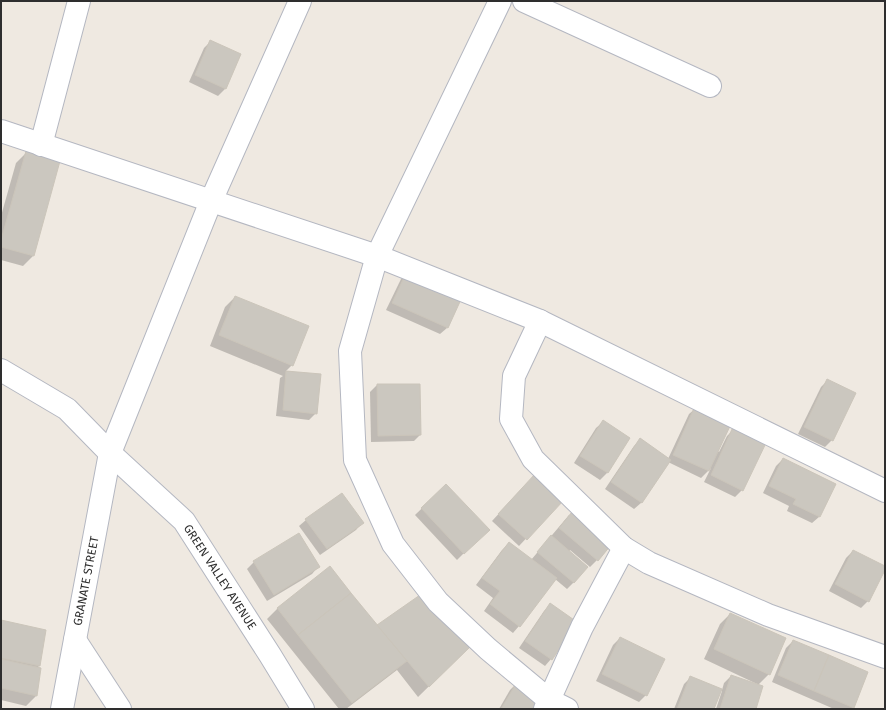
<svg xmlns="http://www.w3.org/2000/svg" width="886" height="710" viewBox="0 0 886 710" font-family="'Fira Sans',sans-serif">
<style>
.shadow{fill:#0003}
.building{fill:#cbc7bf;stroke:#cbc5ba}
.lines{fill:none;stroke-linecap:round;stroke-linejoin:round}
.street-casing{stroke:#b4b7c1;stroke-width:24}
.secondary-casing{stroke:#b4b7c1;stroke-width:24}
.street{stroke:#fff;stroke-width:22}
.secondary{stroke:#fff;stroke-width:22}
.labels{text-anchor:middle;stroke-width:3.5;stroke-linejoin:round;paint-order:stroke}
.street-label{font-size:12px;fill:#2e2e2e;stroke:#fff}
</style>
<rect width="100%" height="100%" fill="#efe9e1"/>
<g class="shadow">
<polygon points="211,41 240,55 225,89 218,96 189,82 204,48"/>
<polygon points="26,153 59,162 33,256 23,266 1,260 1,216 16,163"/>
<polygon points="407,272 447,328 440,334 386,310 401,279"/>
<polygon points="235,297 292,365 286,371 320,375 316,413 309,420 276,416 280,378 283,376 210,346 225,307"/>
<polygon points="828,380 832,440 825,447 798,434 821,387"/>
<polygon points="377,385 420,435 414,441 371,442 370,392"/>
<polygon points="696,408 717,451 719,452 727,436 734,429 742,490 735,497 704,482 711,468 701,478 668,462 641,503 634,509 605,489 634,446 641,439 668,459 689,414"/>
<polygon points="603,422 629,438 607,473 600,480 574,463 596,428"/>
<polygon points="783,459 835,484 819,517 812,523 787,511 789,506 763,493 776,466"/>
<polygon points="528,482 561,501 519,546 492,521"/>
<polygon points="446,485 481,536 457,560 415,515"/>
<polygon points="569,515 597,560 590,567 570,550 569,552 574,582 567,589 555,579 519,626 513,633 484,611 493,598 476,585 502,550 509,543 531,560"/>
<polygon points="306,520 362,523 356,530 320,555 299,526"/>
<polygon points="853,551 885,568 868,601 861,608 829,591 846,558"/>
<polygon points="254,562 318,567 312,574 267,601 247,569"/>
<polygon points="330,568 377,626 470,646 418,697 397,670 346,709 339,709 267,619 277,609"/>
<polygon points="550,605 551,659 545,666 519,648 544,611"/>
<polygon points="730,614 769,674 758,685 755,709 716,709 722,691 720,690 713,709 674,709 684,684 691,677 722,690 724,683 731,676 757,685 757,684 704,659 720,624"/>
<polygon points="1,621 40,665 37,668 36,696 26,706 1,700"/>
<polygon points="620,638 646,695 639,702 596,681 613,645"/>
<polygon points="793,641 853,707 851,709 834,709 772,682 786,648"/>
<polygon points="517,683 535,709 499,709 510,690"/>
</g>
<g class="building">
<polygon points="210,40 241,54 226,89 195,75"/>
<polygon points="26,151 60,161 34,256 1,247 1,240"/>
<polygon points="407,271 463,295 448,328 392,303"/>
<polygon points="235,296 309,326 293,366 219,335"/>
<polygon points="286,371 321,374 317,414 283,410"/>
<polygon points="827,379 856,393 833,441 804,427"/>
<polygon points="377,384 420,384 421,435 378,436"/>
<polygon points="695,406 731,424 709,471 673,455"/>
<polygon points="603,420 630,438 608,473 580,456"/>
<polygon points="733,427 766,443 743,491 711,475"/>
<polygon points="640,438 671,460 642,503 611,482"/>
<polygon points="783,458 836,484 820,517 793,504 796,499 769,486"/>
<polygon points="535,474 563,501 527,540 498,514"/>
<polygon points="446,484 490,530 464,554 421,508"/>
<polygon points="342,493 364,523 327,549 305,519"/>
<polygon points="576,507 615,540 598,561 559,528"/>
<polygon points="299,533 320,567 274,595 253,561"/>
<polygon points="551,535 588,567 574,583 537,552"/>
<polygon points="509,542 557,578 520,627 490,604 500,591 482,578"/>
<polygon points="853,550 885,566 885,570 869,602 835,584"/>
<polygon points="330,566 351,593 298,635 277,608"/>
<polygon points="351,593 407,661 352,703 298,635"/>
<polygon points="420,595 471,646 429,687 377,625"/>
<polygon points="550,603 577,622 552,660 525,641"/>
<polygon points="730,613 786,638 770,675 714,649"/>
<polygon points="1,620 46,630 40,666 1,658"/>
<polygon points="620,637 665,659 647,696 602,674"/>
<polygon points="793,640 829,655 814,691 778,675"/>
<polygon points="829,655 868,672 854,708 814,691"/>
<polygon points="1,659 41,668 37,696 1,688"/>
<polygon points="731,675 763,686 756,709 720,709"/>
<polygon points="690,676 722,689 714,709 677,709"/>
<polygon points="517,682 537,701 536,709 501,709"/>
</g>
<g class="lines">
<defs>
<g id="street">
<polyline points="500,1 377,256 350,351 355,460 393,544 438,602 488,649 549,700 567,709"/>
<polyline points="524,1 710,86"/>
<polyline points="1,131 377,256 540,321 885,491"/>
<polyline points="41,145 79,1"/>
<polyline points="540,321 514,376 511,419 533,459 624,548 649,563 768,615 885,657"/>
<polyline points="75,640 120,709"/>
<polyline points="62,709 110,453 211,201 300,1"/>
<polyline points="545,709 582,627 624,548"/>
</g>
<polyline id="secondary" points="1,370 67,409 110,453 184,521 270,655 303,709"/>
</defs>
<use href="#street" class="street-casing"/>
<use href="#secondary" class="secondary-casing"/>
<use href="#street" class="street"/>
<use href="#secondary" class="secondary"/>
</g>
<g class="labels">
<g class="street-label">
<text transform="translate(220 577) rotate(57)" y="4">GREEN VALLEY AVENUE</text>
<text transform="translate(86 581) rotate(-79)" y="4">GRANATE STREET</text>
</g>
</g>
<rect width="886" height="710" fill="none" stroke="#2e2e2e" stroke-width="4"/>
</svg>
